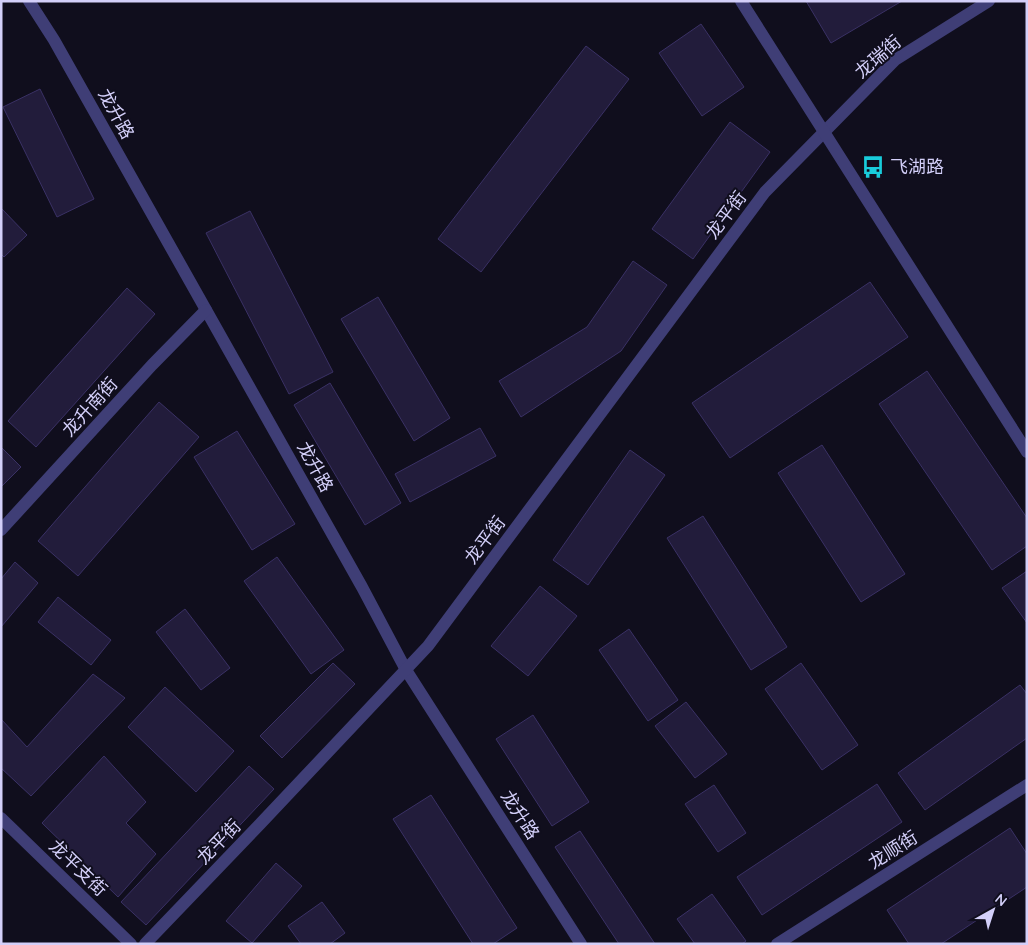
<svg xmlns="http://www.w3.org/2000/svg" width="1028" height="945" viewBox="0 0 1028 945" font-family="Quicksand,'Noto Sans SC',sans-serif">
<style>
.building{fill:#221c3b;stroke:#3a3165}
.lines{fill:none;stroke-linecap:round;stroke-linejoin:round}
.minor{stroke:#3f3e76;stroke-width:12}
.tertiary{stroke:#3f3e76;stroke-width:12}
.labels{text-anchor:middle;stroke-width:4;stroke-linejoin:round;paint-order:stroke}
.street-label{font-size:18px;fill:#d3cff9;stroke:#100e1d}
.poi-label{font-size:18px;fill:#d3cff9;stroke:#100e1d;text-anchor:start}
</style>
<rect width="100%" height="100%" fill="#100e1d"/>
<g class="building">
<polygon points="806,1 902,1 831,43"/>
<polygon points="701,24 744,87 702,116 659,53"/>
<polygon points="586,46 629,79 481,272 438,239"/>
<polygon points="40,89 94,199 57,217 3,107"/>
<polygon points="730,122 770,152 693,259 652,229"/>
<polygon points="1,208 27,235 4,257 1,254"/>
<polygon points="250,211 333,372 289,394 206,233"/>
<polygon points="633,261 667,285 621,351 521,417 499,381 587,327"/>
<polygon points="870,282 908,337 730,458 692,403"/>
<polygon points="127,288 155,314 36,447 8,421"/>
<polygon points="378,297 450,418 414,441 341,319"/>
<polygon points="927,371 1027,518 1027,546 992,570 879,404"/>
<polygon points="330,383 401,503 365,525 294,405"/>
<polygon points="159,402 199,437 78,576 38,541"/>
<polygon points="480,428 496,456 410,502 395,474"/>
<polygon points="237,431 295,524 252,550 194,457"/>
<polygon points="822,445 905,574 861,602 778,473"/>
<polygon points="1,447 21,467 1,487"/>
<polygon points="630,450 665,475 588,585 553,560"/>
<polygon points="703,516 787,647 751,670 667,538"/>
<polygon points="277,557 344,650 311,674 244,581"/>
<polygon points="15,562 38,583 1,627 1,579"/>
<polygon points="1027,571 1027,623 1002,588"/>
<polygon points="540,586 577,616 528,676 491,646"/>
<polygon points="58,597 111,640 91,665 38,622"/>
<polygon points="185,609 230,668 201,690 156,632"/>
<polygon points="629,629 678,700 648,721 599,650"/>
<polygon points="333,663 355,684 282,758 260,736"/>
<polygon points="801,663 858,745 822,770 765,689"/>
<polygon points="93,674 125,698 31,796 1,768 1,719 27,747"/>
<polygon points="1020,685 1027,694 1027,738 925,810 898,773"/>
<polygon points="165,687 234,751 196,792 128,727"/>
<polygon points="686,702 727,754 695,778 655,726"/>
<polygon points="533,715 589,802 552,826 496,739"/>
<polygon points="104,756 146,802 126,823 156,854 118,897 42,823"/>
<polygon points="249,766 274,789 146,925 121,902"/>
<polygon points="877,784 902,822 762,915 737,877"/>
<polygon points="714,785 746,833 718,852 685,804"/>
<polygon points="431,795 517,928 493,944 473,944 393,819"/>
<polygon points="1010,828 1027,854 1027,887 941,944 909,944 887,910"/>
<polygon points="580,831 655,944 619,944 555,847"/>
<polygon points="276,863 302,886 252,943 226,921"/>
<polygon points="712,894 746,941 742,944 695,944 677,919"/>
<polygon points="322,902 345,933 330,944 301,944 288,926"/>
</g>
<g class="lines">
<g class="minor">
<polyline points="29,1 54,40 362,587 406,670 581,944"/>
<polyline points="1,530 152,365 206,310"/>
<polyline points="1,818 131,944"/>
<polyline points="145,944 261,823 428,646 765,192 895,60 989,1"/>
<polyline points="777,944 1027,785"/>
</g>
<polyline class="tertiary" points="741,1 1027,452"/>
</g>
<defs>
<symbol id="bus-bare" viewBox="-9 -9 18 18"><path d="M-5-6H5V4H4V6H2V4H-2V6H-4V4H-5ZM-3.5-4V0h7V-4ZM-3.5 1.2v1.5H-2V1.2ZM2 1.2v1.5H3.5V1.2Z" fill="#19ccdb" stroke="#100e1d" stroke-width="2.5" paint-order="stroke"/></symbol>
</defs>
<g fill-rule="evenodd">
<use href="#bus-bare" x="857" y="151" width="32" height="32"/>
</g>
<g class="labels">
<g class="street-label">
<text transform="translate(878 57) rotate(-41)" y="6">龙瑞街</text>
<text transform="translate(116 114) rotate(61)" y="6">龙升路</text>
<text transform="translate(726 215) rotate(-53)" y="6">龙平街</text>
<text transform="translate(90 407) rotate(-48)" y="6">龙升南街</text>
<text transform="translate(315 467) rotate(61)" y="6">龙升路</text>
<text transform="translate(485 540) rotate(-53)" y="6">龙平街</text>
<text transform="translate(520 815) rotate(57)" y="6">龙升路</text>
<text transform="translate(219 842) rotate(-46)" y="6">龙平街</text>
<text transform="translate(893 850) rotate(-32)" y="6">龙顺街</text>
<text transform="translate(78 868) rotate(44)" y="6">龙平支街</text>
</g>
<g class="poi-label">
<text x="890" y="173">飞湖路</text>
</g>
</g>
<rect width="1028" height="945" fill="none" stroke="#d3cff9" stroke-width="5"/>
<g transform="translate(993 910) rotate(39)" stroke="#100e1d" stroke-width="4" paint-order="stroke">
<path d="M0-4L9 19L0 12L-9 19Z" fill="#d3cff9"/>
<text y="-8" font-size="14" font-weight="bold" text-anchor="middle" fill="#d3cff9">N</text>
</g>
</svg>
